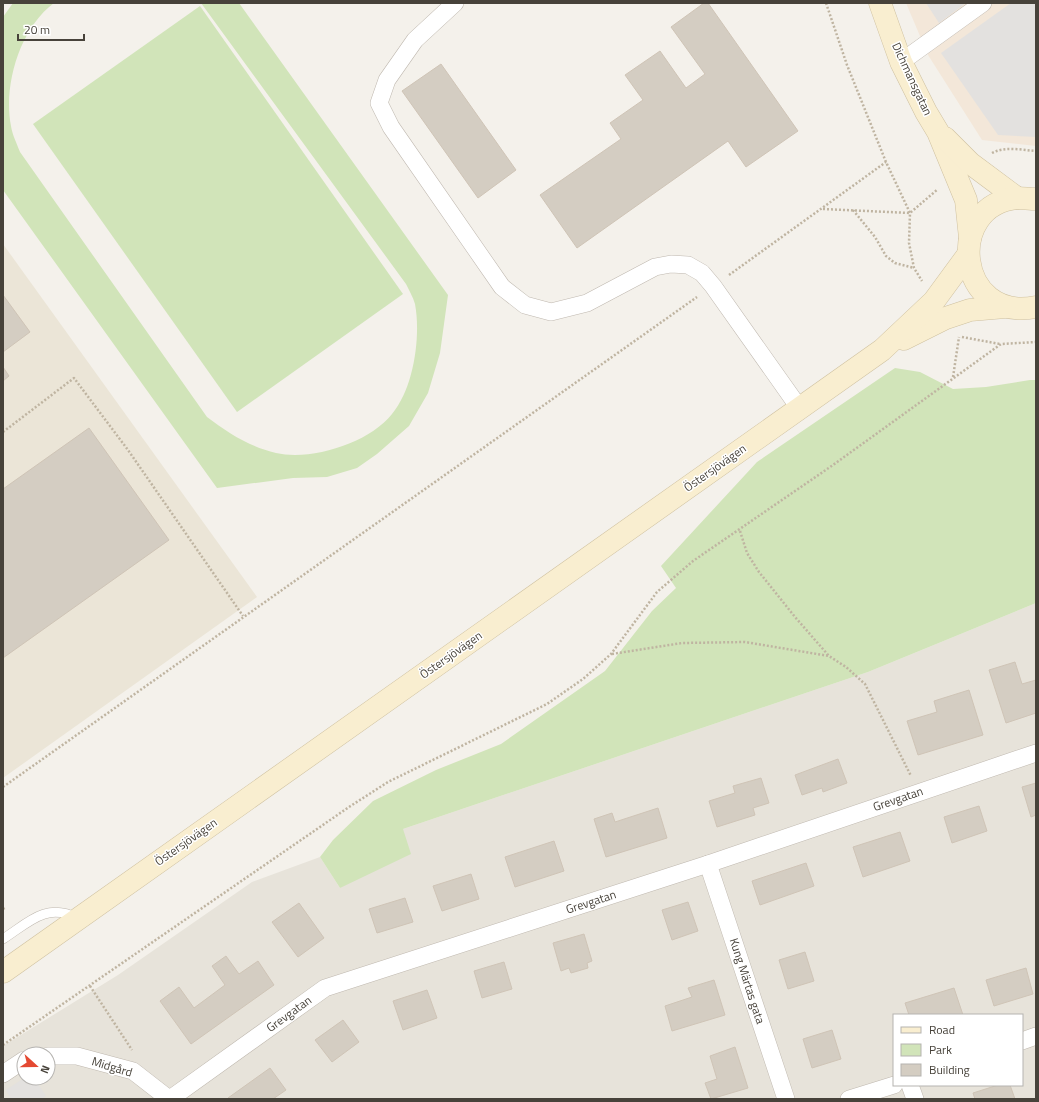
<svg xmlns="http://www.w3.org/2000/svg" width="1039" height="1102" viewBox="0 0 1039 1102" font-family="'Titillium Web',sans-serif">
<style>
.residential{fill:#e7e3da;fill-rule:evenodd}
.commercial{fill:#f3e7d9}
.education{fill:#ebe5d7}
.green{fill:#d1e4b9}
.parking{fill:#e3e1df}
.building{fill:#d4cdc2;stroke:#cfc4b6}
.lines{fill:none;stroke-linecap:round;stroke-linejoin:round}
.service-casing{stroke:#bfb8af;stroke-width:10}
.minor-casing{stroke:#bfb8af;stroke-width:18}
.secondary-casing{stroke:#cfc1a0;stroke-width:23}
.path{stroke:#bfb4a1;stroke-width:2.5;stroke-dasharray:2 2;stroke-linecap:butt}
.service{stroke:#fff;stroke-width:9}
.minor{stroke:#fff;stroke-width:17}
.secondary{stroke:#f9eed0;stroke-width:22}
.labels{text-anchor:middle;stroke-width:3;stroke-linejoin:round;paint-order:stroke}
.street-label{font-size:12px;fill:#47423a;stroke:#fff}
</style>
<rect width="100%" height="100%" fill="#f4f1eb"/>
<path class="residential" d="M1036,603v496h-1033v-53l115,-71 134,-93 68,-25 20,31 63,-59 465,-157zM894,1015h128v70h-128zM24,1054h24v24h-24z"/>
<polygon class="commercial" points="906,3 1036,3 1036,146 982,140 928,55"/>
<polygon class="education" points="3,244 257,597 3,778"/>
<g class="green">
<path d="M13,3h41c-34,25 -51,82 -43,123 1,8 6,18 9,26l187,265c21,16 43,30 69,36 36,8 93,-10 116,-39 22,-26 29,-78 23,-110 -2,-7 -6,-14 -9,-20l-205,-281h38l209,292 -8,58 -12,40 -19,33 -32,28 -20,14 -30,9 -34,1 -76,10 -214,-298v-173z"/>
<polygon points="200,6 403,294 237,412 33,124"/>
<polygon points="895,368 920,372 953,389 986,387 1030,380 1036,380 1036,603 868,672 403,829 411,854 340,888 320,857 333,840 373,801 436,770 501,744 605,671 652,611 676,588 661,566 757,462"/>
</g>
<g class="parking">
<polygon points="926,3 966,3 939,23"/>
<polygon points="1011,3 1036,3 1036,137 998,135 941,53"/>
<polygon points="24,1078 34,1078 46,1096 42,1099 11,1099 6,1090"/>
</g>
<g class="building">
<polygon points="704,3 708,3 798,131 746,167 728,141 577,248 540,195 621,139 610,123 643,100 625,75 660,51 686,88 705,74 671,27"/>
<polygon points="441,64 516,170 478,198 402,91"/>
<polygon points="3,295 30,332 3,352"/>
<polygon points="3,367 9,376 3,381"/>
<polygon points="89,428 169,540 3,658 3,489"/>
<polygon points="1015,662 1022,684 1036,680 1036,713 1006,723 989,670"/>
<polygon points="969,690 983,735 918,755 907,721 937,712 934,701"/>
<polygon points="838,759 847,783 823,792 822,788 802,795 795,775"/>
<polygon points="761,778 769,803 753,808 755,815 717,827 709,801 735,793 733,786"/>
<polygon points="1036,783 1036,815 1031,817 1022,787"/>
<polygon points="979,806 987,831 952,843 944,817"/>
<polygon points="658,808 667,838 606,857 594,819 612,813 615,822"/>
<polygon points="900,832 910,861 863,877 853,847"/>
<polygon points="554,841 564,871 515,887 505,857"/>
<polygon points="806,863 814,886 760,905 752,881"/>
<polygon points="471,874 479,899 442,911 433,886"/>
<polygon points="405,898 413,922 377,933 369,909"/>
<polygon points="688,902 698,931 672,940 662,910"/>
<polygon points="299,903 324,938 298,957 272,922"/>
<polygon points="584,934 592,961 587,963 588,968 571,973 569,968 561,971 553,943"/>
<polygon points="805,952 814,981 788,989 779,960"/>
<polygon points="226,956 239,974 258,961 274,985 191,1044 160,1001 179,987 194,1008 225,985 212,966"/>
<polygon points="504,962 512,989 482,998 474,971"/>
<polygon points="1026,968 1033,994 994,1006 986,980"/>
<polygon points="714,980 725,1015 672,1031 665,1006 692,997 688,988"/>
<polygon points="954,988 963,1015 909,1015 905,1003"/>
<polygon points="427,990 437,1018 403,1030 393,1001"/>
<polygon points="343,1020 359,1042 332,1062 315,1040"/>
<polygon points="832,1030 841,1059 812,1068 803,1039"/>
<polygon points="735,1047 748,1088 711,1099 705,1083 717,1079 710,1056"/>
<polygon points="270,1068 286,1090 273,1099 229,1099 228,1098"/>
<polygon points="998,1085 1010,1085 1015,1099 975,1099 973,1093"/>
</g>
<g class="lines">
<defs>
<path id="service" d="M3,939c25,-16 43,-37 74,-21"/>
<g id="minor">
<polyline points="455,3 415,40 387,80 379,103 391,127 502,287 525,305 551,312 587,303 655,267 671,264 688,265 702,273 713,286 800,409"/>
<polyline points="901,62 983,3"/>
<polyline points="708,864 786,1099"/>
<polyline points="1022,1041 1036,1036"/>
<polyline points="48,1056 77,1056 133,1071 169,1099"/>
<polyline points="3,1074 24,1060"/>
<polyline points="910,1085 915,1099"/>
<polyline points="170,1099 325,988 708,864 1036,753"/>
<polyline points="849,1099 894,1085"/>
</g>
<g id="secondary">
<polyline points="880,3 901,62 926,112 938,132 966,200 970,238"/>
<polyline points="945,138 970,163 1017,198"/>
<path d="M1036,199c-6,0 -13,-1 -18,-1 -74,6 -62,125 18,109"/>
<polyline points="904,339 946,318 970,310 1005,307"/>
<polyline points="3,972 882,350 934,301 967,256"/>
</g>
</defs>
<use href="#service" class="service-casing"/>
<use href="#minor" class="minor-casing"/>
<use href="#secondary" class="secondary-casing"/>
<g class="path">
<polyline points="826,3 847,65 886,162 910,213 909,243 914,268 922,281"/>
<path d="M992,153c13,-7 30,-3 44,-2"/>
<polyline points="823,209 910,213 938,189"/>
<polyline points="853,210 875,237 886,256 895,263 914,268"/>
<polyline points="729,275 886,162"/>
<polyline points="962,337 1000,344"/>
<polyline points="953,377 959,337"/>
<polyline points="3,432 74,378 128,450 243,616"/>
<polyline points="740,531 747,553 759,572 795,617 829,656 846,667 865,684 911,776"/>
<polyline points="612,654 682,643 745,642 829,656"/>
<polyline points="3,787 697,297"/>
<polyline points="3,909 6,907"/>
<polyline points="90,986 132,1050"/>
<polyline points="3,1045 349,807 388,782 547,704 583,679 611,654 657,592 693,561 833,465 1001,344 1036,342"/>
</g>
<use href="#service" class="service"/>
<use href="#minor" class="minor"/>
<use href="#secondary" class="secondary"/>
</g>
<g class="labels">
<g class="street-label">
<text transform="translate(912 79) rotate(65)" y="4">Dichmansgatan</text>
<text transform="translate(715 468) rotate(-35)" y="4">Östersjövägen</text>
<text transform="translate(451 655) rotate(-35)" y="4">Östersjövägen</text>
<text transform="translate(898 799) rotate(-19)" y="4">Grevgatan</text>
<text transform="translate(186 842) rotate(-35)" y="4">Östersjövägen</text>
<text transform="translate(591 902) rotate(-18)" y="4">Grevgatan</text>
<text transform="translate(747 981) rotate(72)" y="4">Kung Märtas gata</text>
<text transform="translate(289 1014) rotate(-36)" y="4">Grevgatan</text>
<text transform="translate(112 1067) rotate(17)" y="4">Midgård</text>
</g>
</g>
<rect width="1039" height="1102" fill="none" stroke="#47423a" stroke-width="8"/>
<rect x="893" y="1014" width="130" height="72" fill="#ffffff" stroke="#b5b3b0"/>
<rect x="901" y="1027" width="20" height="6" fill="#f9eed0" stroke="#b5b3b0"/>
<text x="929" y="1034" font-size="12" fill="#47423a">Road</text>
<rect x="901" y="1044" width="20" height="12" fill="#d1e4b9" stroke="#b5b3b0"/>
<text x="929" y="1054" font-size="12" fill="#47423a">Park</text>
<rect x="901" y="1064" width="20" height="12" fill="#d4cdc2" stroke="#b5b3b0"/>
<text x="929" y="1074" font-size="12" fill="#47423a">Building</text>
<g transform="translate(36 1066) rotate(111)"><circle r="19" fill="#ffffff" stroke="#b5b3b0"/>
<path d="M0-3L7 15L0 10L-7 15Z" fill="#e44932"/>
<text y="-6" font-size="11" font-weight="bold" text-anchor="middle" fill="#47423a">N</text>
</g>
<path d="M18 34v6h66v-6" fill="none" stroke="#47423a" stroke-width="2"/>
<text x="24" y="34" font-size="12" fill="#47423a" stroke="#ffffff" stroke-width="3" paint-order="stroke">20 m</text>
</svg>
